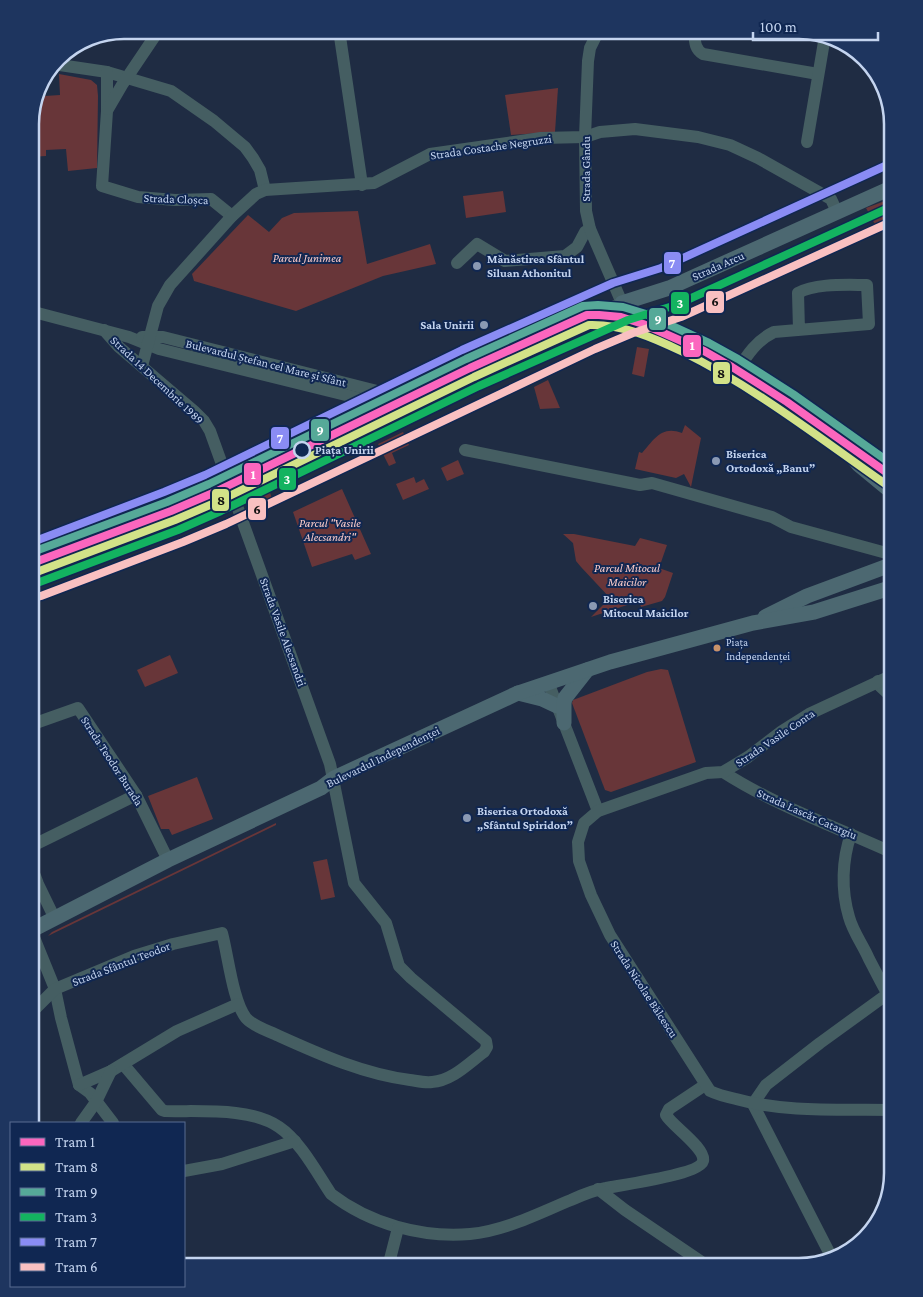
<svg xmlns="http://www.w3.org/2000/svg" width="923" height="1297" viewBox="0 0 923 1297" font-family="'Crimson Pro',serif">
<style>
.green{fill:#683639}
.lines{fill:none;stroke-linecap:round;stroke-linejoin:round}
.minor{stroke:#455e62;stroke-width:12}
.major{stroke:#4c6871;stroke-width:15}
.tram{stroke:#556672;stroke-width:1}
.tram-1-casing{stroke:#102752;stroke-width:11}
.tram-2-casing{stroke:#102752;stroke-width:11}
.tram-3-casing{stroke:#102752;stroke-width:11}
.tram-4-casing{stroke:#102752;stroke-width:11}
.tram-5-casing{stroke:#102752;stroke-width:11}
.tram-6-casing{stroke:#102752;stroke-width:11}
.tram-1{stroke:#fb66be;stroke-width:8}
.tram-2{stroke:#d2e288;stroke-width:8}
.tram-3{stroke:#56a998;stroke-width:8}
.tram-4{stroke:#13b360;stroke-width:8}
.tram-5{stroke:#8a8cf4;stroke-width:8}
.tram-6{stroke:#f9c0c1;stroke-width:8}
.poi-dot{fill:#8a99b3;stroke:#102752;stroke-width:2}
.stop-dot{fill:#102752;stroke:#c4d4ef;stroke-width:2.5}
.bus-dot{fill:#c7916a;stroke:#102752;stroke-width:2}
.labels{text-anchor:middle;stroke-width:4;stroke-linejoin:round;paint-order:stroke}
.bus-label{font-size:11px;fill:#c4d4ef;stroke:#102752;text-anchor:start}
.street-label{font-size:12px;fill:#c4d4ef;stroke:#102752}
.park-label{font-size:12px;font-style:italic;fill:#fbcbc9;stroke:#102752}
.poi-label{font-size:12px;font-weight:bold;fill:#c4d4ef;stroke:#102752;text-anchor:start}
.stop-label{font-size:12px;font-weight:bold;fill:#c4d4ef;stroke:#102752;text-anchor:start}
.rim{fill:none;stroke:#c4d4ef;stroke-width:2.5}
.line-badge{stroke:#102752;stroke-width:2}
.badge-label{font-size:14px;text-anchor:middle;font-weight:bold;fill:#fff}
.pale-badge-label{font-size:14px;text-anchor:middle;font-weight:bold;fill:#111}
</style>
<rect width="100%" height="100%" fill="#1f2c43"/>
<g class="green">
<polygon points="59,74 91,80 97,85 98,96 97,168 68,171 66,149 46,150 46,156 30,157 30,117 38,89 44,89 45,96 60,95"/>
<polygon points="558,88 555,132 511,135 505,95"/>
<polygon points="503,191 506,212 466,218 463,196"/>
<polygon points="893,198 893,228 877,228 866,208"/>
<polygon points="358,211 367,264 430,244 436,264 383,276 296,311 194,281 192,274 248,215 269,232 282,218 294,213"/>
<polygon points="637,347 649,349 644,377 632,374"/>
<polygon points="548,380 560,408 540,409 534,387"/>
<polygon points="435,397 439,398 441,401 372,432 372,429 376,427"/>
<path d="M685,425l16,13 -10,49 -7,-13 -8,4 -41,-9 4,-17 3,1c12,-13 19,-28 40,-20z"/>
<polygon points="403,432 409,445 392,453 396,463 389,466 378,444"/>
<polygon points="458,460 464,474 447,481 441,468"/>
<polygon points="414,477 416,483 424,479 429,489 403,500 396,484"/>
<polygon points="268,487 274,504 251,514 245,497"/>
<polygon points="342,489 371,554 355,560 352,554 312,567 293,512"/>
<polygon points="563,534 574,534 635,546 640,538 667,545 659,568 673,573 665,597 662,601 641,607 639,601 591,617 610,598 581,567 576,561 573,543"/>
<polygon points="170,655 178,673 145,687 137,670"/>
<polygon points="661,669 668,670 696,762 611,792 605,790 572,703 573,700 647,672"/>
<polygon points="197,777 213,819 172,835 169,829 161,829 148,796"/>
<polygon points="276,823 276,825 48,936 52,932"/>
<polygon points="327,859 335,897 321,900 313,862"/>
</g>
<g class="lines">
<g class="minor">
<polyline points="339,30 362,185"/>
<path d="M694,30c1,10 0,19 9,24l115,20"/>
<polyline points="53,64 107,72 171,91 214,121 245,147 253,158 260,170 265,190"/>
<polyline points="107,72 107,111 102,186 138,197 175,200 211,199 232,216"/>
<polyline points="108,109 122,85 159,30"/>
<polyline points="807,142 825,36"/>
<polyline points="457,263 477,244 505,261 565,256 577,247 585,232 590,229"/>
<polyline points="30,311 129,337 159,349 370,401 378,416"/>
<polyline points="142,337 163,337 385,393 393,408"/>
<polyline points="142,366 158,306 170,285 232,216 256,194 265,190 374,183 430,154 541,138 585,137 600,132 635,129 698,137 730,145 758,158 831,199 837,212"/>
<path d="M737,371c10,-16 20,-31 37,-39l95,-8 -2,-39c-20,0 -52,-2 -69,8l1,37"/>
<polyline points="893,405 891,398 893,393"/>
<polyline points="465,450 640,485 652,483 772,517 791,527 890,554"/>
<polyline points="30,566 172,512 213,494 471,370 622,303 590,229 586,211 585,137 588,61 590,48 599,30"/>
<polyline points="878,681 880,686 893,698"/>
<polyline points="548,682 598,811"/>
<polyline points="30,725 78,708 136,795 168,860"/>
<path d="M723,772c53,34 113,55 170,81"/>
<path d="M851,834c-9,26 -10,56 -2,83 4,15 14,28 20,42 8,15 15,30 24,44"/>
<polyline points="30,847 136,795"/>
<polyline points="30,863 38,884 55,919"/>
<polyline points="31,930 55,989 61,1018 79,1085 90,1093 113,1123"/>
<path d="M30,1014l25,-25 79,-33 39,-12 49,-11c6,22 11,69 24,85 8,9 23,13 33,18 42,19 85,38 131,44 7,1 15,3 22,2 20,-1 37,-19 52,-30l3,-5 -1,-6 -75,-63 -12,-12 -13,-43 -32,-40 -24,-119 -120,-333 -6,-10 -10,-10 -75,-64 -15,-17"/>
<path d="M123,1064l39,46 3,1c34,1 85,-4 114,16 21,14 38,46 52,67 39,30 91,44 139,40 35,-3 69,-21 101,-34 11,-5 23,-10 35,-12 15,-3 94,-14 97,-27 3,-13 -32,-36 -37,-46l3,-6 36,-24"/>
<polyline points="79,1085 111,1071 177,1031 238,1004"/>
<polyline points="753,1104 766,1085 820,1043 893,990"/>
<polyline points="753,1104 832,1258"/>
<path d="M893,1110c-52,-1 -107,3 -157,-11 -9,-2 -18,-4 -26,-8l-100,-156 -19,-40 -12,-34 -1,-19 6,-19 14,-12 108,-38 17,-1 25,-15 34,-26 27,-17 84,-39"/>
<polyline points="81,1123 96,1102 111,1071"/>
<polyline points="184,1171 222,1164 295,1141"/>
<polyline points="598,1189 625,1210 709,1267"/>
<polyline points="388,1267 398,1228"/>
</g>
<g class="major">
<polyline points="572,324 605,320 639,327 647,327"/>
<polyline points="842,444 859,465 893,493"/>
<polyline points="893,468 868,452 842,444 764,389 720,361 647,327 622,303 669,288 893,187"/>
<polyline points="765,617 807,596 893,564"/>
<polyline points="518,693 542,699 557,706"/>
<polyline points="564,723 564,703 565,698 587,670"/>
<polyline points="30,931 168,860 321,788 334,778 518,693 610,662 753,623 814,612 893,587"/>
</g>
<polyline class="tram" points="891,189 893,188"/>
<defs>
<polyline id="tram-1" points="30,564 171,511 213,493 470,368 587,315 599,315 621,317 643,324 704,351 732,367 787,402 893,477"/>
<path id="tram-2" d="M34,573l141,-53 42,-18 257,-125 115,-52c34,-1 65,13 94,27 73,36 138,87 204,133"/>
<polyline id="tram-3" points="30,553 167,502 209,484 466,359 583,306 598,305 623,307 646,314 709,343 738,359 793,394 893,465"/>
<polyline id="tram-4" points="37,583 178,530 221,511 479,386 628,320 676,305 893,206"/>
<polyline id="tram-5" points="30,543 164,492 205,475 462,350 613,283 661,268 885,166"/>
<polyline id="tram-6" points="41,596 183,542 226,524 595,349 633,333 681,317 893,221"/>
</defs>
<use href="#tram-1" class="tram-1-casing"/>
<use href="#tram-2" class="tram-2-casing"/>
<use href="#tram-3" class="tram-3-casing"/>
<use href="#tram-4" class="tram-4-casing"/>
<use href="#tram-5" class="tram-5-casing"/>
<use href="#tram-6" class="tram-6-casing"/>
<use href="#tram-1" class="tram-1"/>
<use href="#tram-2" class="tram-2"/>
<use href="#tram-3" class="tram-3"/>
<use href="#tram-4" class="tram-4"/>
<use href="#tram-5" class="tram-5"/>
<use href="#tram-6" class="tram-6"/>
</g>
<g class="poi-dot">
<circle cx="477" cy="266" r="5"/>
<circle cx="484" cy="325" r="5"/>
<circle cx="716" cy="461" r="5"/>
<circle cx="593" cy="606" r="5"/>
<circle cx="467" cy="818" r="5"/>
</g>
<circle class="stop-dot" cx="302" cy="450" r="8"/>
<circle class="bus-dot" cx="717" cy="648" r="4.5"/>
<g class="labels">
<g class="bus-label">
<text x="726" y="646">Piața<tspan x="726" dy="14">Independenței</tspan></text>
</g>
<g class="street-label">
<text transform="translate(491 147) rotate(-8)" y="4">Strada Costache Negruzzi</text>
<text transform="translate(586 169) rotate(-90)" y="4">Strada Gându</text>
<text transform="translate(176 199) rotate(2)" y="4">Strada Cloșca</text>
<text transform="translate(718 266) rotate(-24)" y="4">Strada Arcu</text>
<text transform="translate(266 363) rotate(14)" y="4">Bulevardul Ștefan cel Mare și Sfânt</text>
<text transform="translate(157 380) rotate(43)" y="4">Strada 14 Decembrie 1989</text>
<text transform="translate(283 632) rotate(70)" y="4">Strada Vasile Alecsandri</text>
<text transform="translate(775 738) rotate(-34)" y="4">Strada Vasile Conta</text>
<text transform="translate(383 757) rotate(-26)" y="4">Bulevardul Independenței</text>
<text transform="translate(112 761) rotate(57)" y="4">Strada Teodor Burada</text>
<text transform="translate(807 814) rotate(24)" y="4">Strada Lascăr Catargiu</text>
<text transform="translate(121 964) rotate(-21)" y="4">Strada Sfântul Teodor</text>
<text transform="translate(644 989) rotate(57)" y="4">Strada Nicolae Bălcescu</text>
</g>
<g class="park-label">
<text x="307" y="262">Parcul Junimea</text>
<text x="330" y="527">Parcul "Vasile<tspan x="330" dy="14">Alecsandri"</tspan></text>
<text x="627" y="572">Parcul Mitocul<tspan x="627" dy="14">Maicilor</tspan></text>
</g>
<g class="poi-label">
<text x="487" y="263">Mănăstirea Sfântul<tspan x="487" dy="14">Siluan Athonitul</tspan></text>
<text x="474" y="329" text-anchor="end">Sala Unirii</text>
<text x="726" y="458">Biserica<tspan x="726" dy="14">Ortodoxă „Banu”</tspan></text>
<text x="603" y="603">Biserica<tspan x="603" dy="14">Mitocul Maicilor</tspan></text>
<text x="477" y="815">Biserica Ortodoxă<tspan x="477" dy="14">„Sfântul Spiridon”</tspan></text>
</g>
<g class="stop-label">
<text x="315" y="454">Piața Unirii</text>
</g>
</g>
<path d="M0 0H923V1297H0ZM124 39H799A85 85 0 0 1 884 124V1173A85 85 0 0 1 799 1258H124A85 85 0 0 1 39 1173V124A85 85 0 0 1 124 39Z" fill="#1e355f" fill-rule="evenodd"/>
<path class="rim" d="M124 39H799A85 85 0 0 1 884 124V1173A85 85 0 0 1 799 1258H124A85 85 0 0 1 39 1173V124A85 85 0 0 1 124 39Z"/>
<g class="line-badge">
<rect x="663" y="251" width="19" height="24" rx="5" fill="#8a8cf4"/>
<rect x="705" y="290" width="20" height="24" rx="5" fill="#f9c0c1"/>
<rect x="670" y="291" width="20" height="24" rx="5" fill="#13b360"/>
<rect x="648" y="307" width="19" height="24" rx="5" fill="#56a998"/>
<rect x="682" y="334" width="20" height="24" rx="5" fill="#fb66be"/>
<rect x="712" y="361" width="19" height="24" rx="5" fill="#d2e288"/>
<rect x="310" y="418" width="20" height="24" rx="5" fill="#56a998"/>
<rect x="270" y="426" width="20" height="24" rx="5" fill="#8a8cf4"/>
<rect x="243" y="462" width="19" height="24" rx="5" fill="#fb66be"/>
<rect x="278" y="467" width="19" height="24" rx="5" fill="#13b360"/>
<rect x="211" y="488" width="19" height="24" rx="5" fill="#d2e288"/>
<rect x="247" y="497" width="20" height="24" rx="5" fill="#f9c0c1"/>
</g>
<g class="badge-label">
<text x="672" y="268">7</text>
<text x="680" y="308">3</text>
<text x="658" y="324">9</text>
<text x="692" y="350">1</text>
<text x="320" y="435">9</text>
<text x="280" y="443">7</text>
<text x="253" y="479">1</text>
<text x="287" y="484">3</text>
</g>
<g class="pale-badge-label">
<text x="715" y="306">6</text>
<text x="721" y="378">8</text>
<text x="221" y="505">8</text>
<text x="257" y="514">6</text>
</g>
<rect x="10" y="1122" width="175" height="165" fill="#102752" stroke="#586c91"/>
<rect x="20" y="1138" width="25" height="8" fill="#fb66be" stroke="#586c91"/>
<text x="55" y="1147" font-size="15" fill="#c4d4ef">Tram 1</text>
<rect x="20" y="1163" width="25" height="8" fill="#d2e288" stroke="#586c91"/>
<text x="55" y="1172" font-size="15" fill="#c4d4ef">Tram 8</text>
<rect x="20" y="1188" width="25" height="8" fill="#56a998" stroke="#586c91"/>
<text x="55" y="1197" font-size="15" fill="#c4d4ef">Tram 9</text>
<rect x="20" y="1213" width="25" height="8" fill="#13b360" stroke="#586c91"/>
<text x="55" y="1222" font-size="15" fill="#c4d4ef">Tram 3</text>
<rect x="20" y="1238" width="25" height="8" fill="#8a8cf4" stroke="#586c91"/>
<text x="55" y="1247" font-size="15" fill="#c4d4ef">Tram 7</text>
<rect x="20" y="1263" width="25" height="8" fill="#f9c0c1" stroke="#586c91"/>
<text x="55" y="1272" font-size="15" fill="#c4d4ef">Tram 6</text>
<path d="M753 32v8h125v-8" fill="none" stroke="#c4d4ef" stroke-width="2.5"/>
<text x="760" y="32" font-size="15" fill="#c4d4ef" stroke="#102752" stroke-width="4" paint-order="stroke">100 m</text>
</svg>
